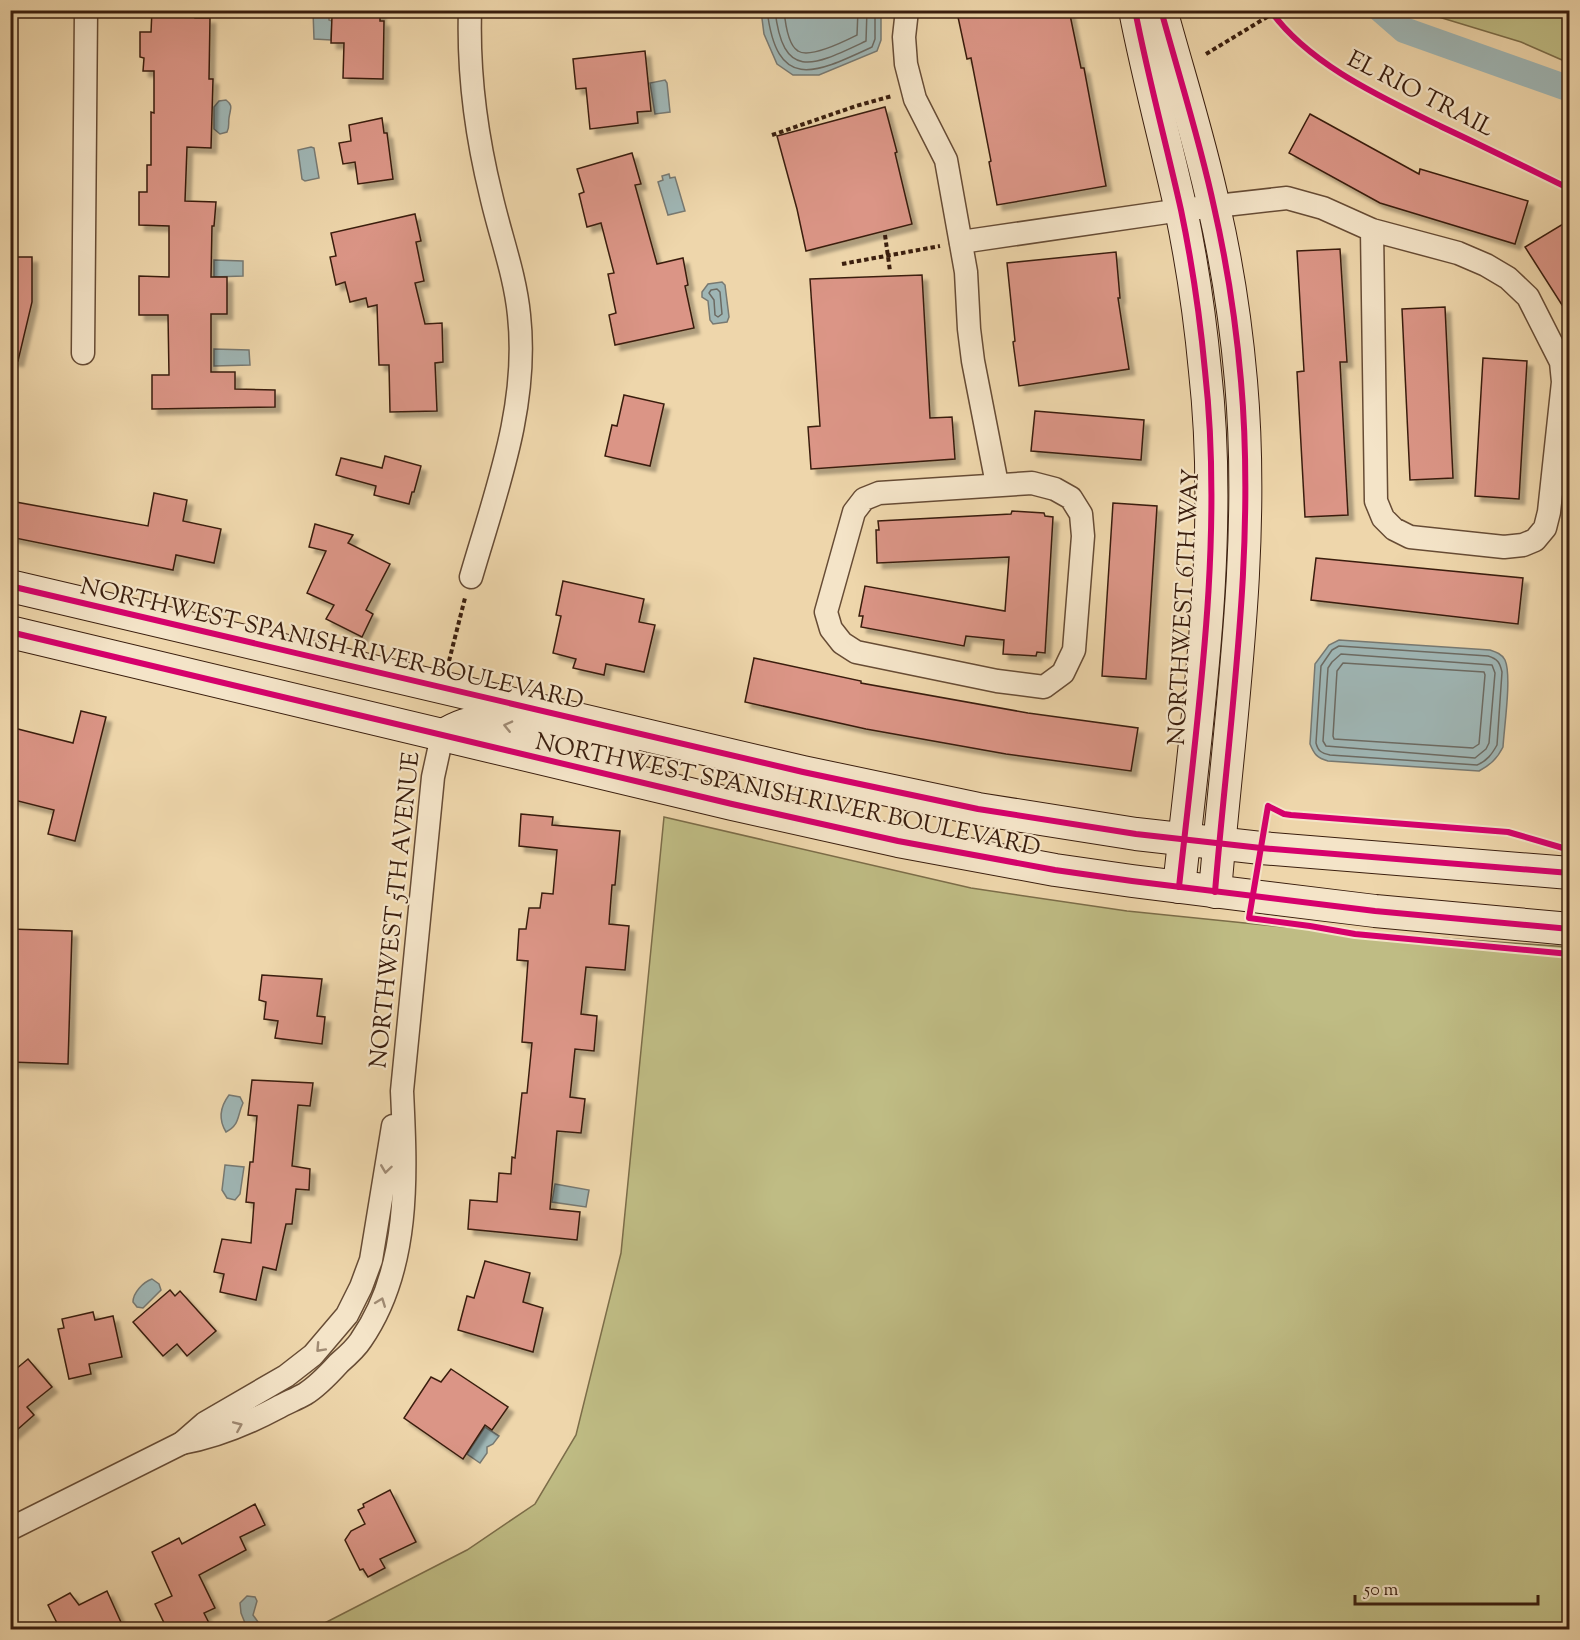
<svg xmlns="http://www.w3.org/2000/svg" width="1580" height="1640" viewBox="0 0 1580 1640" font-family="'Sorts Mill Goudy',serif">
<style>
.green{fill:#bfbc84;stroke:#7c6d49;stroke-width:1.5}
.water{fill:#9fb6b5;stroke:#777972;stroke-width:1.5}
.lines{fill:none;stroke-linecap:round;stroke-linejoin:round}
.shore{stroke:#6c6a62;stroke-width:1.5}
.canal{stroke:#9fb6b5;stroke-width:26}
.building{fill:#db9586;stroke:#3a1e0e;stroke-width:1.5;filter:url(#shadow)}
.street-casing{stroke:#674c35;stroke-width:25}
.secondary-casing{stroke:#3a1e0e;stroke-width:34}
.path{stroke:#3a1e0e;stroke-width:4;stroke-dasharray:4.5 3;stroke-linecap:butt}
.street{stroke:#f4e4c8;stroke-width:22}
.secondary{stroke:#f4e4c8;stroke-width:32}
.cycleway-casing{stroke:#f4e4c8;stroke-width:10}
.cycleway{stroke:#d6006c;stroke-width:6}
.oneway{stroke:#a08b74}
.labels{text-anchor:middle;stroke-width:4.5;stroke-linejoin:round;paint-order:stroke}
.street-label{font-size:24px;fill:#3a1e0e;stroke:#f4e4c8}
</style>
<defs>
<filter id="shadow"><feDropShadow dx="5.5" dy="5.5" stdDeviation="1.5" flood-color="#0004"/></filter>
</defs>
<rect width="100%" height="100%" fill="#eed6ab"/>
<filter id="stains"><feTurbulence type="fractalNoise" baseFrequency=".00333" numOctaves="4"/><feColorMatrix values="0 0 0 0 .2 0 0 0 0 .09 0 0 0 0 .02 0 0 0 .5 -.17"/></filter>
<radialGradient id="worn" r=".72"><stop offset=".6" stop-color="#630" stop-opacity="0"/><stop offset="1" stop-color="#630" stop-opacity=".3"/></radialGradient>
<g class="green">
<polygon points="1419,11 1569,11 1569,63 1521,42"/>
<polygon points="664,817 971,888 1127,911 1284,927 1569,947 1569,1629 313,1629 467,1550 535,1504 576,1435 621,1253"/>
</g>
<g class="water">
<polygon points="313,11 329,11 329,20 332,21 331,40 314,39"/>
<polygon points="761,11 881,11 881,40 877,51 819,75 793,75 777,64 764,34"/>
<polygon points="665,80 667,83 670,112 655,114 650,83"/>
<path d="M226,100c8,6 4,9 3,18 -1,6 1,8 -2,14l-7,2 -6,-5v-22l5,-6z"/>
<polygon points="311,147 314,148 319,178 305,181 302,179 298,150"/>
<polygon points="669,174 670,178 675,177 685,211 668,215 658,182 663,180 662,176"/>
<polygon points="214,260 243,261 243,276 214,277"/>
<polygon points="722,282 725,285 729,317 727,322 713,324 710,320 708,301 702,297 702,292 708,284"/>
<polygon points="214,349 249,350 250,365 214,366"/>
<path d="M1339,640l151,10c6,2 12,4 15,10 7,16 -1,68 -2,87 -6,12 -13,18 -24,24l-151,-10c-11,-3 -14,-7 -18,-17l5,-80 14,-19z"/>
<path d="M229,1095l11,2 3,6c-6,13 -3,22 -17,29 -8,-13 -6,-25 3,-37z"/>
<polygon points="225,1165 244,1167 240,1194 235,1200 227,1198 222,1190"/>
<polygon points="555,1184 589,1190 586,1207 552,1202"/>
<path d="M152,1279l7,5 2,6 -18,18 -6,-1 -4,-5c0,-9 10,-20 19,-23z"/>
<polygon points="485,1427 499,1436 493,1444 487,1447 487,1453 480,1463 467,1454"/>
<polygon points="247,1596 255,1597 257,1601 253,1615 258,1622 257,1626 247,1628 241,1613 240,1603"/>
</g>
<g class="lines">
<g class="shore">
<path d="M767,10c10,82 47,64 105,37l3,-8v-29"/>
<path d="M775,10c8,73 40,55 91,31l1,-31"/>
<path d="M784,10c1,11 4,35 14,41 12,8 47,-10 59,-16l1,-25"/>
<polygon points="717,289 720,292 722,314 718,317 715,315 714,300 709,293 711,290"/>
<path d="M1339,646l149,10c10,3 12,7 14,16l-5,73c-5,9 -10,16 -20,20l-147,-10c-9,-2 -12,-4 -14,-12l5,-77 11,-16z"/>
<polygon points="1341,654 1492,665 1495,673 1489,743 1486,749 1475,758 1326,746 1323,741 1328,668 1332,662"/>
<polygon points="1343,663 1484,672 1485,675 1479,744 1473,748 1334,739 1333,736 1337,671"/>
</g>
<polyline class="canal" points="1381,10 1404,30 1570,89"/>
</g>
<g class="building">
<polygon points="152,10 195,10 195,18 210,18 209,79 213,79 211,148 187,147 185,201 216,202 214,226 212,226 211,277 227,277 227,314 211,314 211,372 235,372 235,389 275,390 275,407 152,409 152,375 169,375 168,315 139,315 139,276 169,277 169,226 139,225 139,192 147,192 147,165 151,165 151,112 154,113 154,71 143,71 144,58 140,57 140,32 151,32"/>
<polygon points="347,10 380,10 380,21 384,21 383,79 343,78 344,43 331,43 332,16 346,16"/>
<polygon points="989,10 1069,10 1081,68 1084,68 1106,186 997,205 989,162 991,161 971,58 967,59 958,17"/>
<polygon points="645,51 651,111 637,112 638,123 590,129 586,88 576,89 573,59"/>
<polygon points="885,107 897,152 895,153 912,224 806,251 797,209 777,136"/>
<polygon points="1310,114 1419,174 1420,169 1528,201 1515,244 1380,203 1289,153"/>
<polygon points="382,118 384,133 387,133 393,179 358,184 355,162 343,164 339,143 351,141 349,125"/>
<polygon points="632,153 641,184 635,185 657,264 683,258 688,285 685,286 694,328 615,345 609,315 616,313 608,274 614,273 601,223 587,227 579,194 584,192 577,169"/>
<polygon points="415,214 421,241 416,242 424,281 415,283 425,324 442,323 443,362 435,363 437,411 390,412 389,365 379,365 377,305 368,307 366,298 350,302 345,282 336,285 330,257 336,256 331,233"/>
<polygon points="1563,224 1569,235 1569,316 1525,247"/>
<polygon points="1340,249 1347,362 1340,362 1348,515 1305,517 1297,372 1304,371 1297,251"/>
<polygon points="1116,252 1120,298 1118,298 1129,369 1019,386 1013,342 1015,341 1007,263"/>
<polygon points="10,257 32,257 32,302 18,361 10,360"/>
<polygon points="922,275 930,418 952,417 955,459 811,469 808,427 820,426 810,279"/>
<polygon points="1445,307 1453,478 1410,480 1402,309"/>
<polygon points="1483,358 1527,361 1519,499 1475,496"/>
<polygon points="624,395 664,404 650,466 605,456 612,425 617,426"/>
<polygon points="1035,411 1144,420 1141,460 1031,451"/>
<polygon points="385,456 421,466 414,492 412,492 409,504 374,495 376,486 336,475 341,458 382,468"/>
<polygon points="154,493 187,500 183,521 221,529 214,563 176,555 173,570 10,537 10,501 148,526"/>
<polygon points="1113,503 1157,506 1146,679 1102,676"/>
<polygon points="1012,511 1044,513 1045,516 1053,517 1045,653 1037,652 1036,656 1003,654 1004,640 966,636 964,646 861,627 863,616 859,616 865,586 1005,611 1009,557 877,563 876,530 879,530 878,521 1011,514"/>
<polygon points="315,524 353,535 348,543 390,564 366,610 373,614 362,637 326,619 334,605 307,593 326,551 309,547"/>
<polygon points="1316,558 1523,578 1518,624 1311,600"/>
<polygon points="563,581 644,599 639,622 655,625 644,672 606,664 604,675 573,668 576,659 553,653 561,616 556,615"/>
<polygon points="754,658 861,681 861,683 1028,713 1138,728 1131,771 1006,754 866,729 745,702"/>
<polygon points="81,711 106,717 75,841 48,834 54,810 10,799 10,727 73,743"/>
<polygon points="521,814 553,817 552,825 620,831 615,885 612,885 609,924 629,926 625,970 586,967 581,1014 597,1016 594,1051 575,1049 570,1097 585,1099 581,1133 557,1131 550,1209 580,1212 577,1240 468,1229 470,1200 497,1202 499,1173 511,1174 512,1157 515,1158 522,1093 527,1093 532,1043 522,1042 528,961 517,960 519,929 526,929 529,908 540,908 542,893 553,894 557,850 519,846"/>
<polygon points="10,929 72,931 68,1064 10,1062"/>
<polygon points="262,975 322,979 317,1016 325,1017 322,1044 275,1038 278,1021 264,1019 266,1002 259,1000"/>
<polygon points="252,1080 313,1083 310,1106 298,1105 292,1166 310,1169 309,1190 296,1189 292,1224 286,1224 276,1270 263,1267 256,1300 220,1292 224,1274 214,1272 222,1239 251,1243 254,1203 246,1202 250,1162 253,1162 257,1116 248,1115"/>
<polygon points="485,1261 530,1273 523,1302 543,1308 533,1352 458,1330 467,1296 474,1298"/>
<polygon points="170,1290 175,1296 180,1291 216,1331 187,1356 177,1344 163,1356 133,1322"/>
<polygon points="93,1312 95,1320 113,1316 122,1357 89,1364 91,1374 69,1379 58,1329 64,1328 62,1319"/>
<polygon points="28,1359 52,1387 27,1407 34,1415 10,1436 10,1374"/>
<polygon points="451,1369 508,1407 492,1430 485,1425 463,1459 404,1418 431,1377 441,1382"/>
<polygon points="390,1490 416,1542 380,1559 385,1568 368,1577 363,1569 360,1570 345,1540 351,1531 365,1524 358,1510 364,1507 363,1504"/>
<polygon points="255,1504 265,1525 240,1537 246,1550 199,1575 215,1608 204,1613 212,1629 167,1629 155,1604 172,1596 152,1552 179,1538 182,1544"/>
<polygon points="107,1591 124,1629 60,1629 48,1605 70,1593 79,1605"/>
</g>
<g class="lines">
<defs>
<g id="street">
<path d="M470,10c-2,63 6,124 21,185 9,40 24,79 28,120 10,91 -23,176 -48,262"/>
<polyline points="907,10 904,37 906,64 915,99 946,160 966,272 969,329 973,361 997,484"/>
<polyline points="961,242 1181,210 1287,198 1323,208 1372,230 1458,253 1486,265 1508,278 1528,297 1561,362 1563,382 1549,512 1545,528 1535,540 1523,545 1504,547 1410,537 1394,529 1383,518 1376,501 1372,230"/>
<polyline points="83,353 86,10"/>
<polygon points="1032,483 1055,489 1071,498 1081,514 1083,536 1074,650 1063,673 1044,687 997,681 856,652 842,643 831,629 826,612 854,512 864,499 879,493"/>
<path d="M182,1443c33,-6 65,-19 95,-35 9,-5 19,-9 28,-14 13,-8 24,-20 34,-31 8,-7 17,-15 22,-23 50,-72 45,-166 41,-249l31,-314 9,-41"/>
<polyline points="10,1529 182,1443 205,1423 286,1376 313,1355 347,1315 361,1287 371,1260 393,1126"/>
</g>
<g id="secondary">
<path d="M1135,10c13,67 31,133 46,200 11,53 19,107 24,161 19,169 -8,348 -26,516"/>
<path d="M1161,10c18,66 39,131 53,197 13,57 22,116 27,174 15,171 -12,341 -26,511"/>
<polyline points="10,586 803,772 978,809 1136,834 1261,848 1570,873"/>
<polyline points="10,632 732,804 898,841 1055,870 1132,881 1375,911 1570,929"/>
<path d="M442,736c15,-9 29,-15 47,-14l108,24 26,2"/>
</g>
</defs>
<use href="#street" class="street-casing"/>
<use href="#secondary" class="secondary-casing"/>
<g class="path">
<polyline points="1206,54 1272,14"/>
<polyline points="772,135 856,106 892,96"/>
<polyline points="885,235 890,271"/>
<polyline points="842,264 940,246"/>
<polyline points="449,661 465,598"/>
</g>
<use href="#street" class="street"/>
<use href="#secondary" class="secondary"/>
<defs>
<g id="cycleway">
<path d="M1135,10c13,67 31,133 46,200 11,53 19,107 24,161 19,169 -8,348 -26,516"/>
<path d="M1161,10c18,66 39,131 53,197 13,57 22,116 27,174 15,171 -12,341 -26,511"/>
<path d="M1270,10c39,55 113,88 172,117 43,20 85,41 128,62"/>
<polyline points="10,586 803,772 978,809 1136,834 1261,848 1570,873"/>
<polyline points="10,632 732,804 898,841 1055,870 1132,881 1375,911 1570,929"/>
<polyline points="1570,850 1508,832 1291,815 1284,814 1268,806 1249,918 1310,926 1355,934 1570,954"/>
</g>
</defs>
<use href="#cycleway" class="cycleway-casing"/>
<use href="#cycleway" class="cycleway"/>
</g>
<defs><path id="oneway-chevron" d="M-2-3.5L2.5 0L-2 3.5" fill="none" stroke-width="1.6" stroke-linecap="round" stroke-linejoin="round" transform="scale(1.5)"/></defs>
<g class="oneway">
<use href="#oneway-chevron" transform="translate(508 726) rotate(-167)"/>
<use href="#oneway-chevron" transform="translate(386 1169) rotate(98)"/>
<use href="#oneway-chevron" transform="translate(381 1302) rotate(-69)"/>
<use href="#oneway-chevron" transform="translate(320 1348) rotate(133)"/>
<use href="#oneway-chevron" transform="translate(238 1426) rotate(-23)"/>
</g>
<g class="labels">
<g class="street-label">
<text transform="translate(1421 93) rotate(27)" y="8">EL RIO TRAIL</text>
<text transform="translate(1183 607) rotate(-87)" y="8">NORTHWEST 6TH WAY</text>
<text transform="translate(332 643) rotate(13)" y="8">NORTHWEST SPANISH RIVER BOULEVARD</text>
<text transform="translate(788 794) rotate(12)" y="8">NORTHWEST SPANISH RIVER BOULEVARD</text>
<text transform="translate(394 910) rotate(-84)" y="8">NORTHWEST 5TH AVENUE</text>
</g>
</g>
<rect width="1580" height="1640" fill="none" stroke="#eed6ab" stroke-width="36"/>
<rect x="12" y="12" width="1556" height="1616" fill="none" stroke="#3a1e0e" stroke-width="3"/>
<rect x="18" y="18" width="1544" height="1604" fill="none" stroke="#3a1e0e" stroke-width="1.5"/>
<path d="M1355 1595v9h183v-9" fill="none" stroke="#3a1e0e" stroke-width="3"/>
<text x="1364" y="1595" font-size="18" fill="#3a1e0e" stroke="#f4e4c8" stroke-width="4.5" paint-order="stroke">50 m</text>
<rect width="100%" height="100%" filter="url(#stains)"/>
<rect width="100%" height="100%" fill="url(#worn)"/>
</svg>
